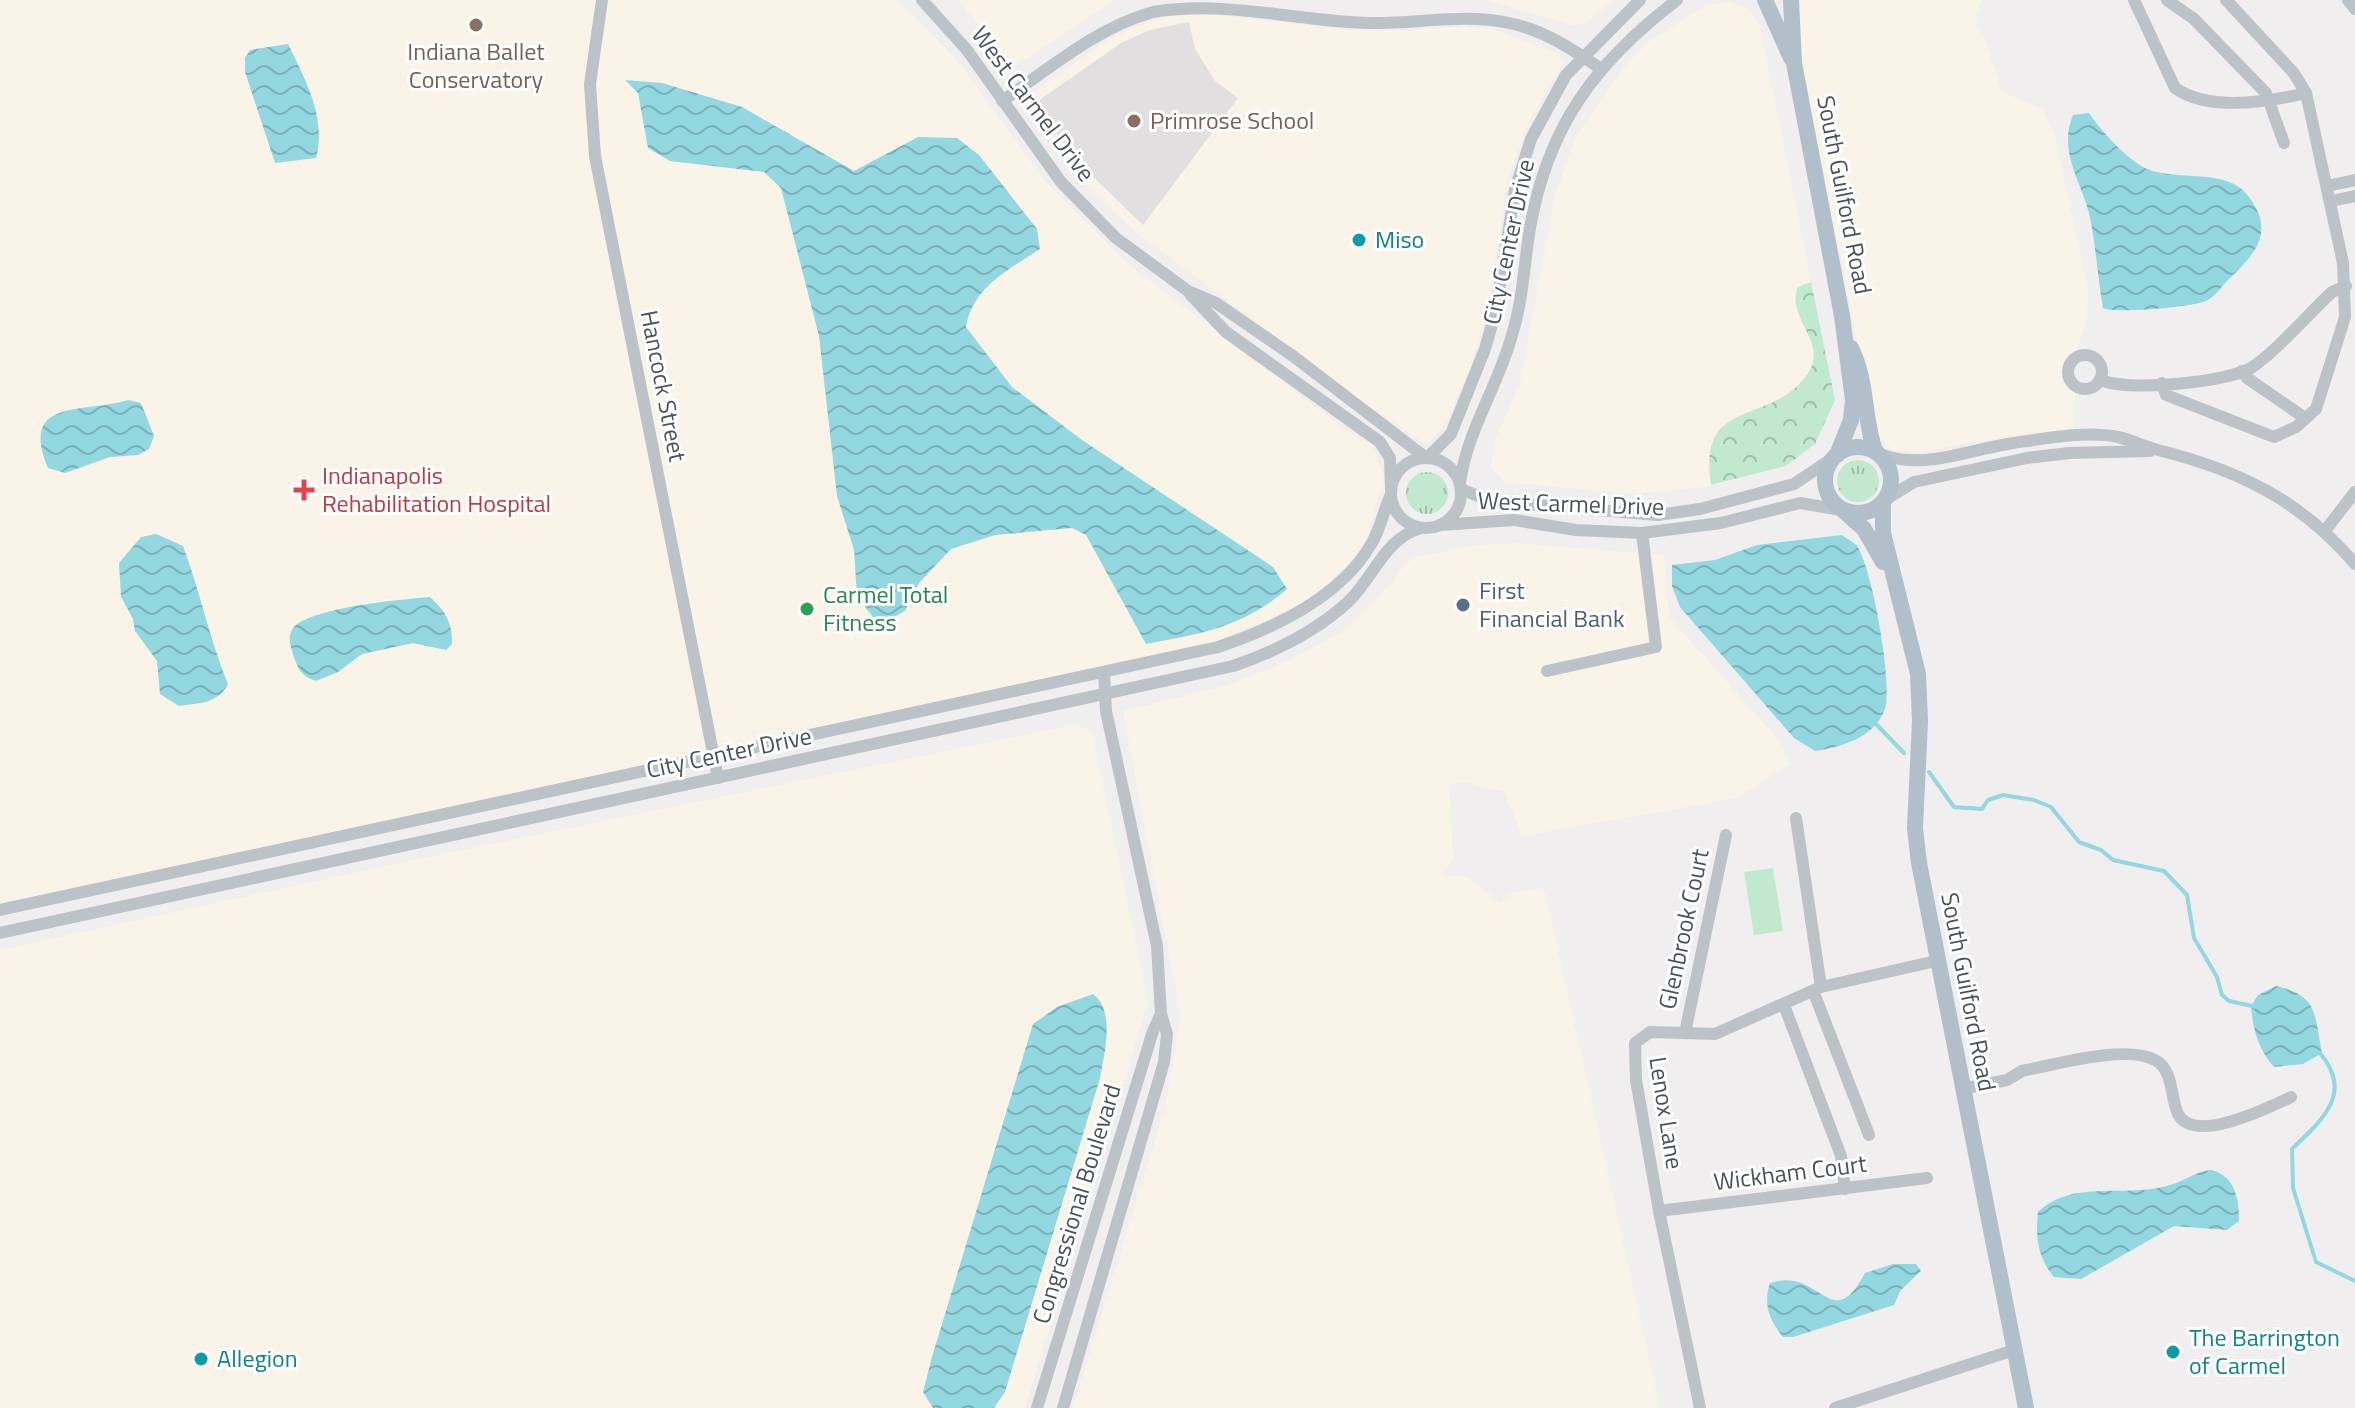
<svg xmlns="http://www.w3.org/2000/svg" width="2355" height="1408" viewBox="0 0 2355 1408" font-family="'Titillium Web',sans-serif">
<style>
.commercial{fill:#f9f3e8}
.education{fill:#e1dfdf}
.grass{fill:url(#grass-tufts)}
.forest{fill:url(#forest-crowns)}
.pitch{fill:#c1e9cd}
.water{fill:url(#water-waves)}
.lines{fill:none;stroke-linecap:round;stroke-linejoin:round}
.stream{stroke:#93d7e0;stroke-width:4}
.minor{stroke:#bbc3c8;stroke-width:12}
.major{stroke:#b0bfc9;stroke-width:16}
.education-dot{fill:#8d6e63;stroke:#fff;stroke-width:3}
.culture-dot{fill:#0f9aa8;stroke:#fff;stroke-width:3}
.health-dot{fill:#e0444e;stroke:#fff;stroke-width:3}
.service-dot{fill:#5c6f8a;stroke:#fff;stroke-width:3}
.leisure-dot{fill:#2e9e5b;stroke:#fff;stroke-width:3}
.labels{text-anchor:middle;stroke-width:6;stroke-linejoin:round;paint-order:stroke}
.education-label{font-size:24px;fill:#785e54;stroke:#fff}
.street-label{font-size:24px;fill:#485258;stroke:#fff}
.culture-label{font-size:24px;fill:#0d838f;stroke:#fff;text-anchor:start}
.health-label{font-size:24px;fill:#be3a42;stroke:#fff;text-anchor:start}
.service-label{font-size:24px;fill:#4e5e75;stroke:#fff;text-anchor:start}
.leisure-label{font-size:24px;fill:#27864d;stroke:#fff;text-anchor:start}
</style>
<defs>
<pattern id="grass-tufts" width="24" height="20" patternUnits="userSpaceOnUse" patternTransform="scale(2)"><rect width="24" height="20" fill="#c1e9cd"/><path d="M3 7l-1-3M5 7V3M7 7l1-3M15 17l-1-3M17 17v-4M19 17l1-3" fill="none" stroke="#9fbfa9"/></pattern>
<pattern id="forest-crowns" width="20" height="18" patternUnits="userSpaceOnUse" patternTransform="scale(2)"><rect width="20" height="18" fill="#c1e9cd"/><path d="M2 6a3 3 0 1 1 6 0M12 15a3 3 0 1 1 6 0" fill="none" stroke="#9fbfa9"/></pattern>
<pattern id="water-waves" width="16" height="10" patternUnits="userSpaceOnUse" patternTransform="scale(2)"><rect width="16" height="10" fill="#93d7e0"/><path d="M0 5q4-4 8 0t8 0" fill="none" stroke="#7ab1b8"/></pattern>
</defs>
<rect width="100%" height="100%" fill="#f0eeee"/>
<g class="commercial">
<polygon points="0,0 898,0 958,61 1045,181 1128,264 1346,430 1372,444 1384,477 1367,538 1358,557 1304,603 1218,641 0,905"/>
<polygon points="958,0 1114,0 1018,65 1011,65"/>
<polygon points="1487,0 1614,0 1586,23 1574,26"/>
<polygon points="1795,0 1982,0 1976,17 1978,28 1985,39 2002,92 2043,109 2055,136 2089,295 2084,328 2066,385 2075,393 2074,431 2032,432 1916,453 1892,449 1876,434 1801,61"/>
<polygon points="1730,1 1749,9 1759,23 1835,400 1815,444 1786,466 1706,487 1629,494 1505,482 1491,468 1494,443 1520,383 1556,192 1576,136 1625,66 1652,39 1706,5"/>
<polygon points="1213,14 1347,30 1409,31 1461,26 1496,30 1560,54 1563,64 1530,119 1515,158 1506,189 1488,306 1471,365 1447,421 1430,442 1421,441 1359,399 1137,233 1079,180 1024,106 1031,94 1108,40 1137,26 1171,16"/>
<polygon points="1515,543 1664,555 1669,617 1778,739 1790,764 1738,798 1522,836 1504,792 1465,782 1449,785 1453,858 1443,875 1467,877 1501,903 1512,892 1544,888 1660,1408 1073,1408 1165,1108 1181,1017 1123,711 1225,686 1288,661 1341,632 1392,583 1405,564 1416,557 1478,545"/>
<polygon points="1073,725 1089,729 1093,738 1148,1003 1025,1408 0,1408 0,950 418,859"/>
</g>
<polygon class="education" points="1189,22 1195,49 1215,81 1238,98 1143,225 1081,165 1034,104 1121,43 1150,30"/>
<g class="grass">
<circle cx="1858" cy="481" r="21"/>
<circle cx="1427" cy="493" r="21"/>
</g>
<path class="forest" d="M1811,282l24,118 -20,44 -29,22 -75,19c-14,-91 61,-57 97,-112 21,-31 -23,-55 -10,-86z"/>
<polygon class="pitch" points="1773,868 1783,931 1754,935 1744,872"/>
<g class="water">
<path d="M288,44c17,35 39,74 28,114l-41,5 -30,-91v-14l5,-8z"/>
<path d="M625,80l37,3 80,24 112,64 64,-34 39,1 22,17 58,74 3,20c-32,21 -68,39 -74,78l46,60 70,53 191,127 14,22c-44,38 -85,45 -141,55l-60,-109 -14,-7 -77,7 -44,14 -32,34 -14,28 -26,14 -22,-29 -3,-46 -17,-54 -18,-160 -38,-148 -17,-16 -94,-11 -22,-13 -10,-55z"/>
<path d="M2089,113c11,17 38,46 56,55 32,15 82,-2 104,29 27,36 5,58 -21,83 -6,6 -14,18 -22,21 -14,6 -90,13 -103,7 -5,-29 -7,-58 -12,-86 -7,-38 -34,-68 -18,-107z"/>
<path d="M128,400l13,3 13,33 -5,13 -11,6 -28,2 -45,16 -17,-5c-29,-71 35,-54 80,-68z"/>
<path d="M156,534l27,12c17,45 26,92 45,138 -10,20 -29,19 -49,22l-19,-12 -3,-33 -22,-30 -2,-12 -12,-22 -2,-34 22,-26z"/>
<path d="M1842,535c4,3 12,7 15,11 15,22 36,137 28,163 -11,29 -43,38 -70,42l-21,-13 -114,-131 -8,-21v-21l43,-5 42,-15z"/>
<path d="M430,597c15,13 23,27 22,47l-6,6 -33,-7 -51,11 -24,18 -22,9c-15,-5 -18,-12 -23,-27 -2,-7 -6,-16 -1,-24 11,-22 113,-31 138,-33z"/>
<path d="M2276,986c43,10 38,28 46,67l-19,11 -29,3c-16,-18 -21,-38 -23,-61l7,-11z"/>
<path d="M1093,994c23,17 11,60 7,84l-95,314 -11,16h-61l-10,-16 9,-35 101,-333 24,-17z"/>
<path d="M2211,1170c25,6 28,30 28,51l-12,9 -53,-4 -93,53 -27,-2c-16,-19 -19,-40 -16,-65 36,-34 89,-13 132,-27 15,-4 26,-14 41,-15z"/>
<path d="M1893,1264h23l5,7 -20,19 -7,15 -101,32h-10c-14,-17 -20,-33 -13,-54 51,-17 61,54 95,-10z"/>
</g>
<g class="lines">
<g class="stream">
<polyline points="1875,723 1904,753"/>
<polyline points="1929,772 1954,807 1982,809 1988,800 2003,795 2034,800 2051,807 2079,842 2101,850 2113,860 2164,871 2187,895 2194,938 2217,977 2222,995 2229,1001 2257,1007"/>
<path d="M2319,1052c36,41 3,68 -27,97l1,39 23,74 39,19"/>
</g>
<g class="minor">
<polyline points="602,0 590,84 595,156 718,778"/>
<polyline points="922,0 967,50 1061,182 1116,238 1188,291 1216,303 1293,356 1425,457"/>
<path d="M2134,0l41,88c34,24 93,14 131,5"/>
<polyline points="2167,0 2194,19 2266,93 2284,143"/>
<polyline points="2348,0 2355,9"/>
<path d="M1002,101c47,-32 94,-73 151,-89 73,-12 143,9 216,11 47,1 94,-10 140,0 35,7 63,26 92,46"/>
<polyline points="2327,186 2355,180"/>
<polyline points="2331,201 2355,196"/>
<polyline points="1190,294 1226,332 1380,442 1390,458 1391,488"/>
<circle cx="2085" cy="372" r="17"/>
<polyline points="2242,371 2247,378 2305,418"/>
<path d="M2100,379c23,14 128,3 151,-11 25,-16 58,-55 81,-76l14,-6"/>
<polyline points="2162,383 2166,395 2274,437 2296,427 2316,409 2345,317 2343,263 2306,93 2293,72 2226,0"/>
<path d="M1877,453c44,18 87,-2 131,-9 34,-5 76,-14 110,-7 14,3 27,10 40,13 80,20 143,50 197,114"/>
<polyline points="1428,457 1451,434 1485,349 1496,310 1515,190 1531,139 1566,75 1640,0"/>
<circle cx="1426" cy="493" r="35"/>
<path d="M1460,483c7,-53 38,-96 52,-148 11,-35 12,-71 18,-107 18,-103 66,-166 147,-228"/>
<polyline points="1461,489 1490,501 1658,515 1700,509 1794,484 1833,458"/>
<polyline points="1886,499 1914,482 2027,458 2069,453 2150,451"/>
<polyline points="1440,525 1514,520 1576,530 1642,533 1721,523 1800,503 1841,510"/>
<polyline points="2324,532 2355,492"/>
<polyline points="1547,671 1656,647 1642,533"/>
<polyline points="1796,818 1821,987"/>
<path d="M0,910l1218,-263c57,-19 125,-51 155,-106 8,-15 11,-31 18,-47"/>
<path d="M0,933l1233,-267c41,-14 82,-34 115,-64 26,-25 37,-64 73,-74"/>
<polyline points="1814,993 1869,1135"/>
<polyline points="1784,1005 1841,1156 1845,1189"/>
<polyline points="1685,1033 1726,835"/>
<path d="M1962,1089l45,-9 15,-9c31,-6 104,-27 133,-11 19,10 15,37 23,54 16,31 92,-7 113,-17"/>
<polyline points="1659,1211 1927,1178"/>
<polyline points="1037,1408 1153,1031 1161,1014"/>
<polyline points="1063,1408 1164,1062 1167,1034 1161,1014 1157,946 1106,711 1104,672"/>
<polyline points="1700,1408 1659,1211 1636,1080 1635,1043 1650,1032 1715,1034 1821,987 1936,961"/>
<polyline points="1835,1408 2014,1350"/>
</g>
<g class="major">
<polyline points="1765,0 1791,58"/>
<polyline points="1791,0 1794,63 1842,316 1853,400 1851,420 1837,455"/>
<path d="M1851,348c17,34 12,69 24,103"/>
<circle cx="1858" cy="480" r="33"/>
<polyline points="1883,502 1883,533 1918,674 1920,721 1915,828 1919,863 2026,1408"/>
<polyline points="1844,511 1864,529 1883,562"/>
</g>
</g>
<g class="education-dot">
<circle cx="476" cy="25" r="8"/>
<circle cx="1134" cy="121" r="8"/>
</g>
<g class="culture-dot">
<circle cx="1359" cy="240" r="8"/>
<circle cx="2173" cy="1352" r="8"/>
<circle cx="201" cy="1359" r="8"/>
</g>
<path class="health-dot" d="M300 478h8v8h8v8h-8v8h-8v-8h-8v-8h8z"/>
<circle class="service-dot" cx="1463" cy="605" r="8"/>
<circle class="leisure-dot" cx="807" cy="609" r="8"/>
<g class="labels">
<g class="education-label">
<text x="476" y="60">Indiana Ballet<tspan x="476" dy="28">Conservatory</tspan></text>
<text x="1150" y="129" text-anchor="start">Primrose School</text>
</g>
<g class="street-label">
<text transform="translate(1033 104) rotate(53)" y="8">West Carmel Drive</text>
<text transform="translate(1844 195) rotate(79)" y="8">South Guilford Road</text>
<text transform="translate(1509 242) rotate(-78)" y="8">City Center Drive</text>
<text transform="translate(663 386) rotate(79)" y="8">Hancock Street</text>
<text transform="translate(1571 504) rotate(2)" y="8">West Carmel Drive</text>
<text transform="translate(729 753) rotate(-12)" y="8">City Center Drive</text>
<text transform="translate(1684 929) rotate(-78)" y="8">Glenbrook Court</text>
<text transform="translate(1968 992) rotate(79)" y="8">South Guilford Road</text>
<text transform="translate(1666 1113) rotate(81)" y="8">Lenox Lane</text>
<text transform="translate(1790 1173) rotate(-7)" y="8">Wickham Court</text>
<text transform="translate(1077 1204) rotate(-73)" y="8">Congressional Boulevard</text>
</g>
<g class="culture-label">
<text x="1375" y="248">Miso</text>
<text x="2189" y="1346">The Barrington<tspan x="2189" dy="28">of Carmel</tspan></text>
<text x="217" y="1367">Allegion</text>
</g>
<g class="health-label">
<text x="322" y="484">Indianapolis<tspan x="322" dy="28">Rehabilitation Hospital</tspan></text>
</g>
<g class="service-label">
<text x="1479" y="599">First<tspan x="1479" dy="28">Financial Bank</tspan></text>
</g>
<g class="leisure-label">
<text x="823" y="603">Carmel Total<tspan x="823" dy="28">Fitness</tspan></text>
</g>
</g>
</svg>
